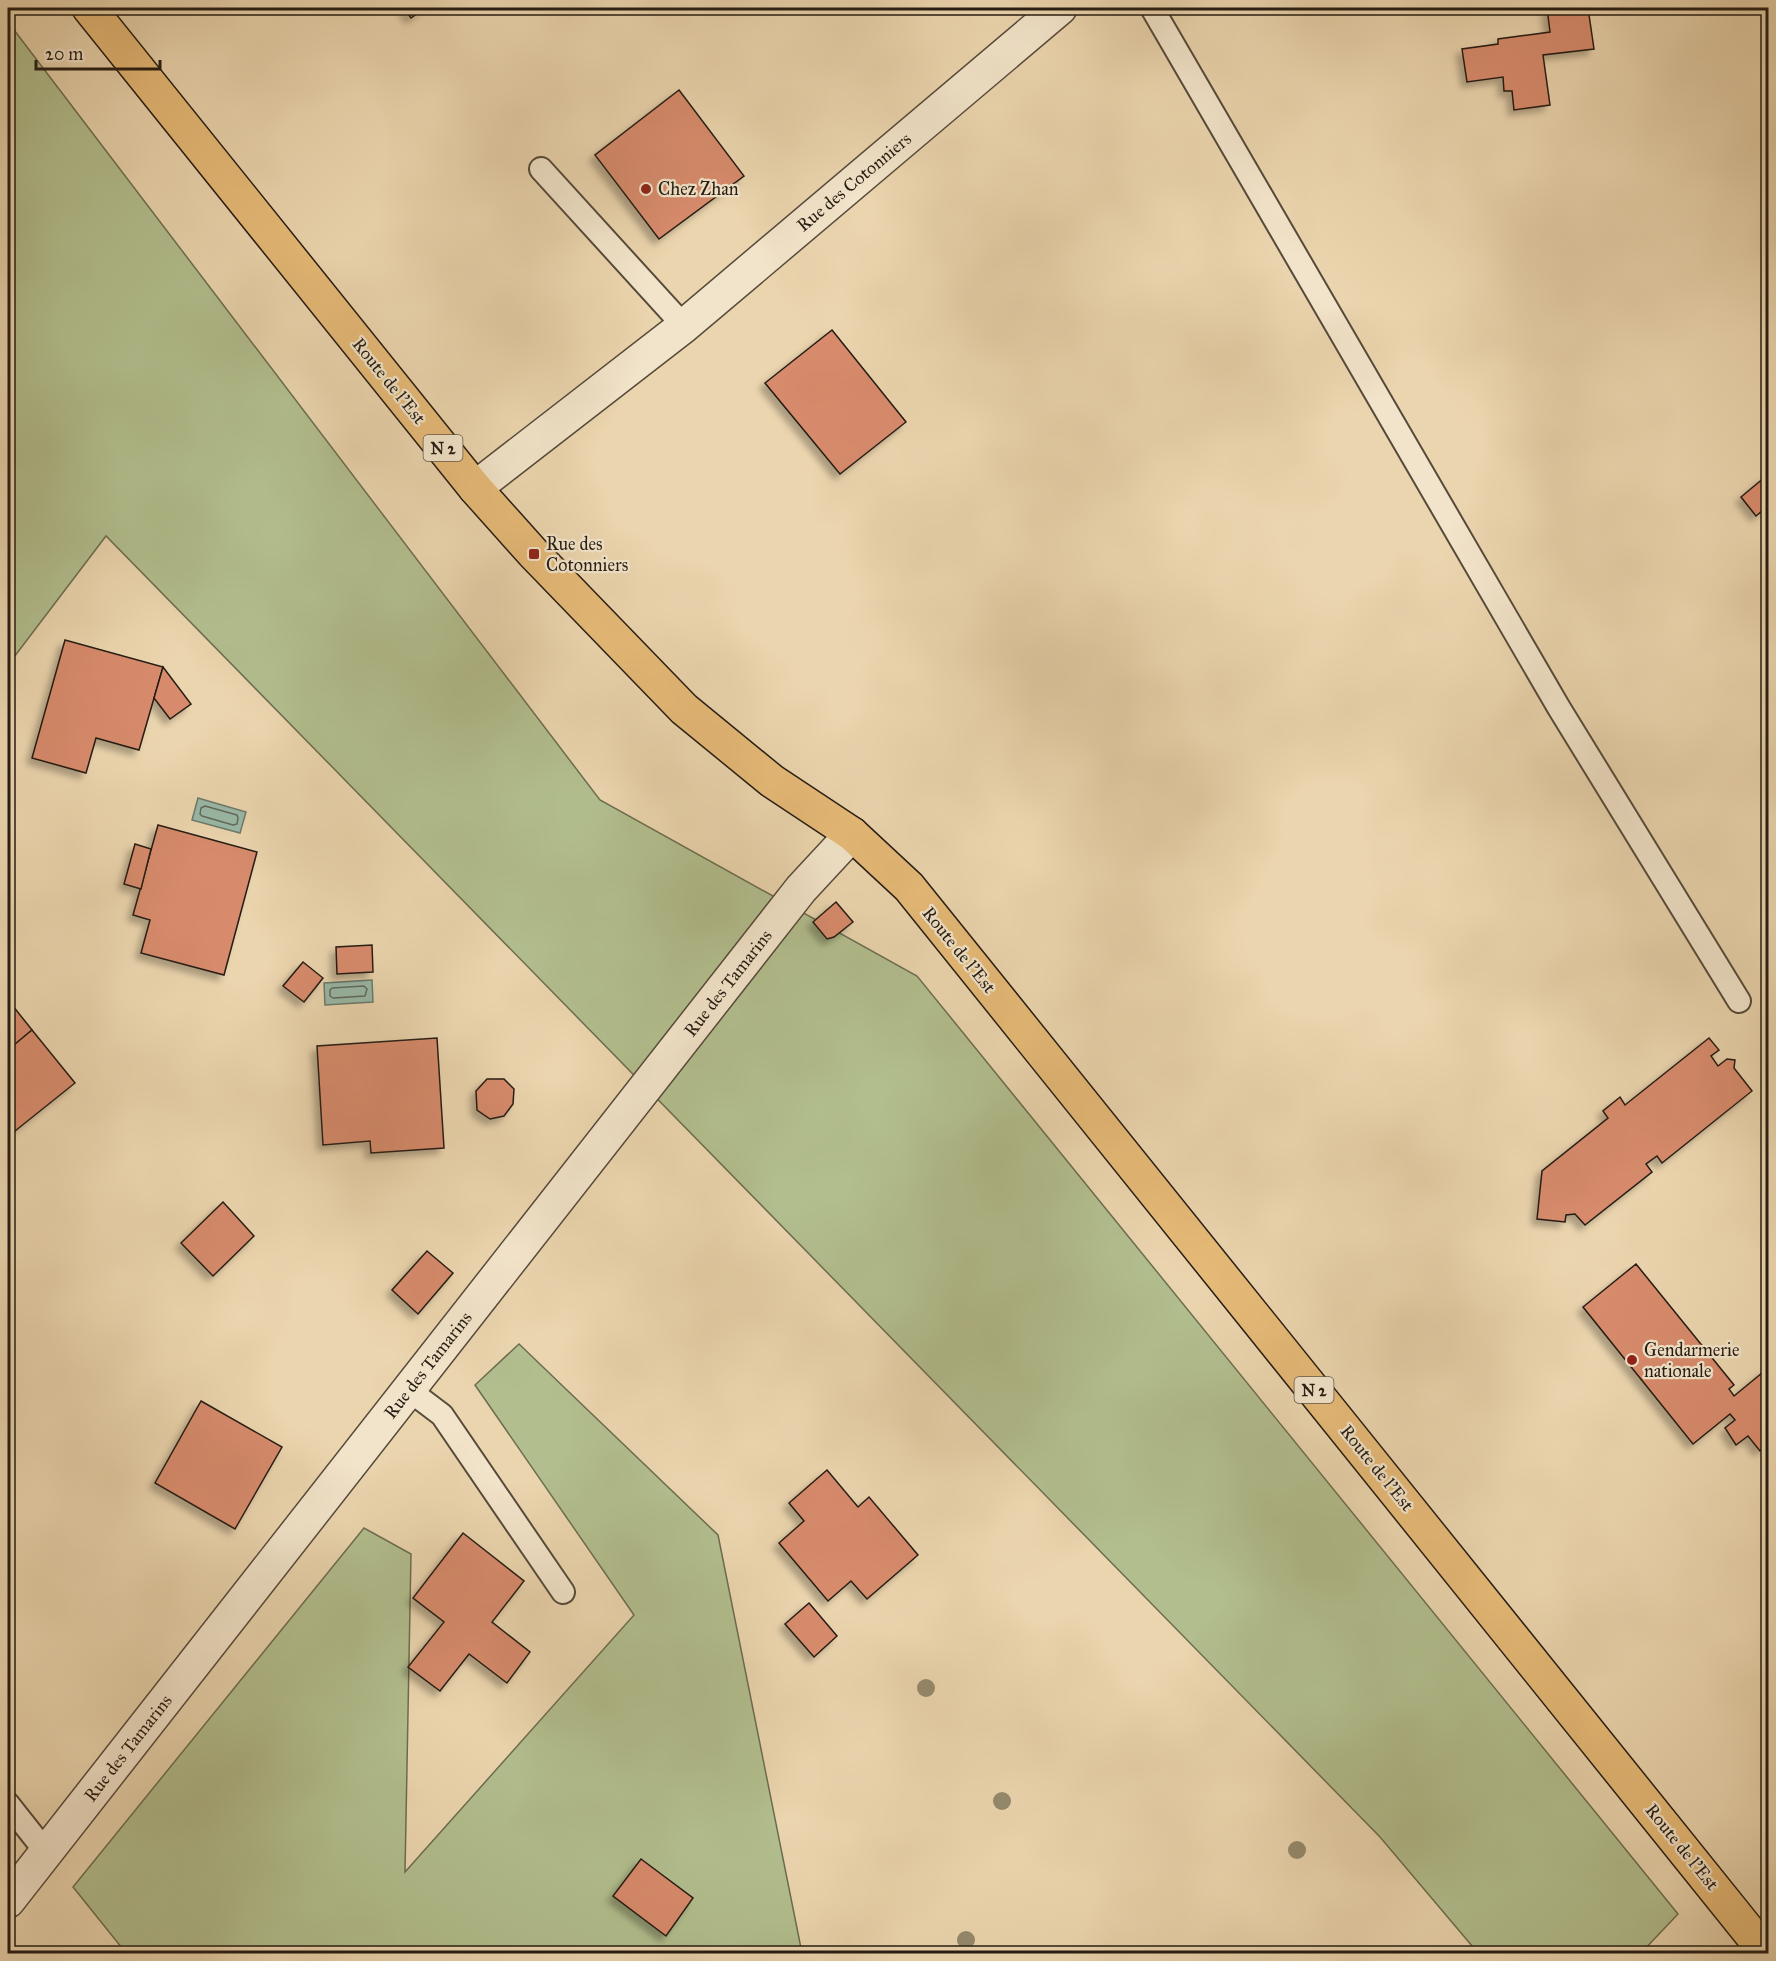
<svg xmlns="http://www.w3.org/2000/svg" width="1776" height="1961" viewBox="0 0 1776 1961" font-family="'IM FELL Great Primer',serif">
<style>
.green{fill:#b2be8e;stroke:#6c6d50;stroke-width:1.5}
.water{fill:#99b9a8;stroke:#6b7a6c;stroke-width:1.5}
.lines{fill:none;stroke-linecap:round;stroke-linejoin:round}
.shore{stroke:#5f6a5e;stroke-width:1.5}
.building{fill:#d78b6c;stroke:#251c13;stroke-width:1.5;filter:url(#shadow)}
.service-casing{stroke:#564a3a;stroke-width:26}
.minor-casing{stroke:#564a3a;stroke-width:36}
.primary-casing{stroke:#251c13;stroke-width:36}
.service{stroke:#f2e4ca;stroke-width:22}
.minor{stroke:#f2e4ca;stroke-width:33}
.primary{stroke:#e6ba77;stroke-width:33}
.tree{fill:#958a6d}
.poi-dot{fill:#8f2418;stroke:#f2e4ca;stroke-width:2}
.labels{text-anchor:middle;stroke-width:4.5;stroke-linejoin:round;paint-order:stroke}
.shield{fill:#f2e4ca;stroke:#62584a;stroke-width:1.5}
.shield-label{font-size:16px;font-weight:bold;fill:#251c13}
.street-label{font-size:18px;fill:#251c13;stroke:#f2e4ca}
.poi-label{font-size:18px;fill:#251c13;stroke:#f2e4ca;text-anchor:start}
</style>
<defs>
<filter id="shadow"><feDropShadow dx="-5.5" dy="5.5" stdDeviation="3" flood-color="#0004"/></filter>
</defs>
<rect width="100%" height="100%" fill="#ebd5ae"/>
<filter id="stains"><feTurbulence type="fractalNoise" baseFrequency=".00333" numOctaves="4"/><feColorMatrix values="0 0 0 0 .2 0 0 0 0 .09 0 0 0 0 .02 0 0 0 .5 -.17"/></filter>
<radialGradient id="worn" r=".72"><stop offset=".6" stop-color="#630" stop-opacity="0"/><stop offset="1" stop-color="#630" stop-opacity=".3"/></radialGradient>
<g class="green">
<polygon points="8,22 600,800 917,976 1678,1914 1641,1953 1478,1953 1380,1837 106,536 8,665"/>
<polygon points="519,1344 718,1535 802,1953 126,1953 73,1887 364,1528 411,1554 405,1872 634,1615 475,1385"/>
</g>
<g class="water">
<polygon points="198,798 246,812 240,833 192,820"/>
<polygon points="372,980 373,1002 325,1005 324,983"/>
</g>
<g class="lines">
<g class="shore">
<polygon points="205,806 237,815 238,818 237,824 233,825 202,816 200,814 201,808"/>
<polygon points="364,986 367,989 365,996 333,998 330,996 330,990 332,988"/>
</g>
</g>
<g class="building">
<polygon points="404,8 425,8 411,18"/>
<polygon points="1547,8 1588,8 1594,49 1543,55 1550,105 1514,110 1512,91 1504,91 1503,77 1467,82 1462,49 1498,44 1498,39 1550,32"/>
<polygon points="679,90 744,176 659,239 595,155"/>
<polygon points="832,330 906,422 840,474 765,383"/>
<polygon points="1765,477 1768,480 1768,506 1756,516 1741,497"/>
<polygon points="65,640 163,667 139,750 96,738 86,773 32,758"/>
<polygon points="163,667 191,704 170,719 154,698"/>
<polygon points="158,825 257,852 224,975 141,953 150,920 133,915"/>
<polygon points="135,844 151,849 141,889 124,884"/>
<polygon points="836,902 853,922 834,937 827,939 813,922"/>
<polygon points="372,945 373,972 337,974 336,947"/>
<polygon points="303,962 323,978 304,1002 283,986"/>
<polygon points="9,1001 32,1030 8,1050 8,1002"/>
<polygon points="32,1030 75,1083 10,1135 8,1132 8,1050"/>
<polygon points="437,1038 444,1148 371,1153 370,1141 323,1145 317,1046"/>
<polygon points="1709,1038 1719,1050 1711,1056 1718,1066 1727,1059 1735,1060 1734,1068 1752,1091 1662,1163 1657,1156 1646,1164 1652,1172 1585,1225 1575,1214 1566,1215 1565,1222 1537,1219 1542,1171 1608,1118 1603,1111 1620,1097 1625,1105"/>
<polygon points="487,1079 504,1079 514,1089 513,1104 504,1116 490,1119 477,1110 476,1091"/>
<polygon points="223,1202 254,1236 213,1276 181,1243"/>
<polygon points="427,1251 453,1273 418,1314 392,1290"/>
<polygon points="1636,1264 1734,1385 1729,1389 1734,1396 1768,1368 1768,1443 1760,1451 1748,1436 1736,1445 1725,1428 1735,1420 1730,1414 1693,1444 1583,1307"/>
<polygon points="201,1401 282,1447 235,1529 155,1483"/>
<polygon points="827,1470 858,1507 869,1497 918,1555 867,1599 851,1581 828,1601 779,1543 804,1521 789,1503"/>
<polygon points="463,1533 524,1581 492,1622 530,1652 507,1683 469,1654 440,1691 408,1667 444,1622 413,1598"/>
<polygon points="809,1603 837,1636 814,1657 785,1624"/>
<polygon points="641,1859 693,1898 666,1936 613,1896"/>
</g>
<g class="lines">
<defs>
<g id="service">
<polyline points="1152,8 1559,708 1739,1001"/>
<polyline points="541,169 684,326"/>
<polyline points="409,1390 442,1415 563,1592"/>
<polyline points="8,1804 46,1852"/>
</g>
<g id="minor">
<polyline points="475,488 684,326 1060,8"/>
<polyline points="8,1901 801,889 852,834"/>
</g>
<polyline id="primary" points="89,8 475,488 534,554 684,709 772,781 852,834 909,887 1767,1954"/>
</defs>
<use href="#service" class="service-casing"/>
<use href="#minor" class="minor-casing"/>
<use href="#primary" class="primary-casing"/>
<use href="#service" class="service"/>
<use href="#minor" class="minor"/>
<use href="#primary" class="primary"/>
</g>
<g class="tree">
<circle cx="926" cy="1688" r="9"/>
<circle cx="1002" cy="1801" r="9"/>
<circle cx="1297" cy="1850" r="9"/>
<circle cx="966" cy="1940" r="9"/>
</g>
<g class="poi-dot">
<circle cx="646" cy="189" r="6"/>
<rect x="528" y="548" width="12" height="12" rx="3"/>
<circle cx="1632" cy="1360" r="6"/>
</g>
<g class="labels">
<g class="shield">
<rect x="423.5" y="435" width="39" height="26" rx="4.5"/>
<rect x="1294.5" y="1377" width="39" height="26" rx="4.5"/>
</g>
<g class="shield-label">
<text x="443" y="454">N 2</text>
<text x="1314" y="1396">N 2</text>
</g>
<g class="street-label">
<text transform="translate(854 182) rotate(-40)" y="6">Rue des Cotonniers</text>
<text transform="translate(389 381) rotate(51)" y="6">Route de l'Est</text>
<text transform="translate(959 950) rotate(51)" y="6">Route de l'Est</text>
<text transform="translate(728 983) rotate(-52)" y="6">Rue des Tamarins</text>
<text transform="translate(428 1365) rotate(-52)" y="6">Rue des Tamarins</text>
<text transform="translate(1377 1468) rotate(51)" y="6">Route de l'Est</text>
<text transform="translate(128 1748) rotate(-52)" y="6">Rue des Tamarins</text>
<text transform="translate(1682 1847) rotate(51)" y="6">Route de l'Est</text>
</g>
<g class="poi-label">
<text x="658" y="195">Chez Zhan</text>
<text x="546" y="550">Rue des<tspan x="546" dy="21">Cotonniers</tspan></text>
<text x="1644" y="1356">Gendarmerie<tspan x="1644" dy="21">nationale</tspan></text>
</g>
</g>
<rect width="1776" height="1961" fill="none" stroke="#ebd5ae" stroke-width="30"/>
<rect x="9" y="9" width="1758" height="1943" fill="none" stroke="#251c13" stroke-width="3"/>
<rect x="15" y="15" width="1746" height="1931" fill="none" stroke="#251c13" stroke-width="1.5"/>
<path d="M36 60v9h124v-9" fill="none" stroke="#251c13" stroke-width="3"/>
<text x="45" y="60" font-size="18" fill="#251c13" stroke="#f2e4ca" stroke-width="4.5" paint-order="stroke">20 m</text>
<rect width="100%" height="100%" filter="url(#stains)"/>
<rect width="100%" height="100%" fill="url(#worn)"/>
</svg>
